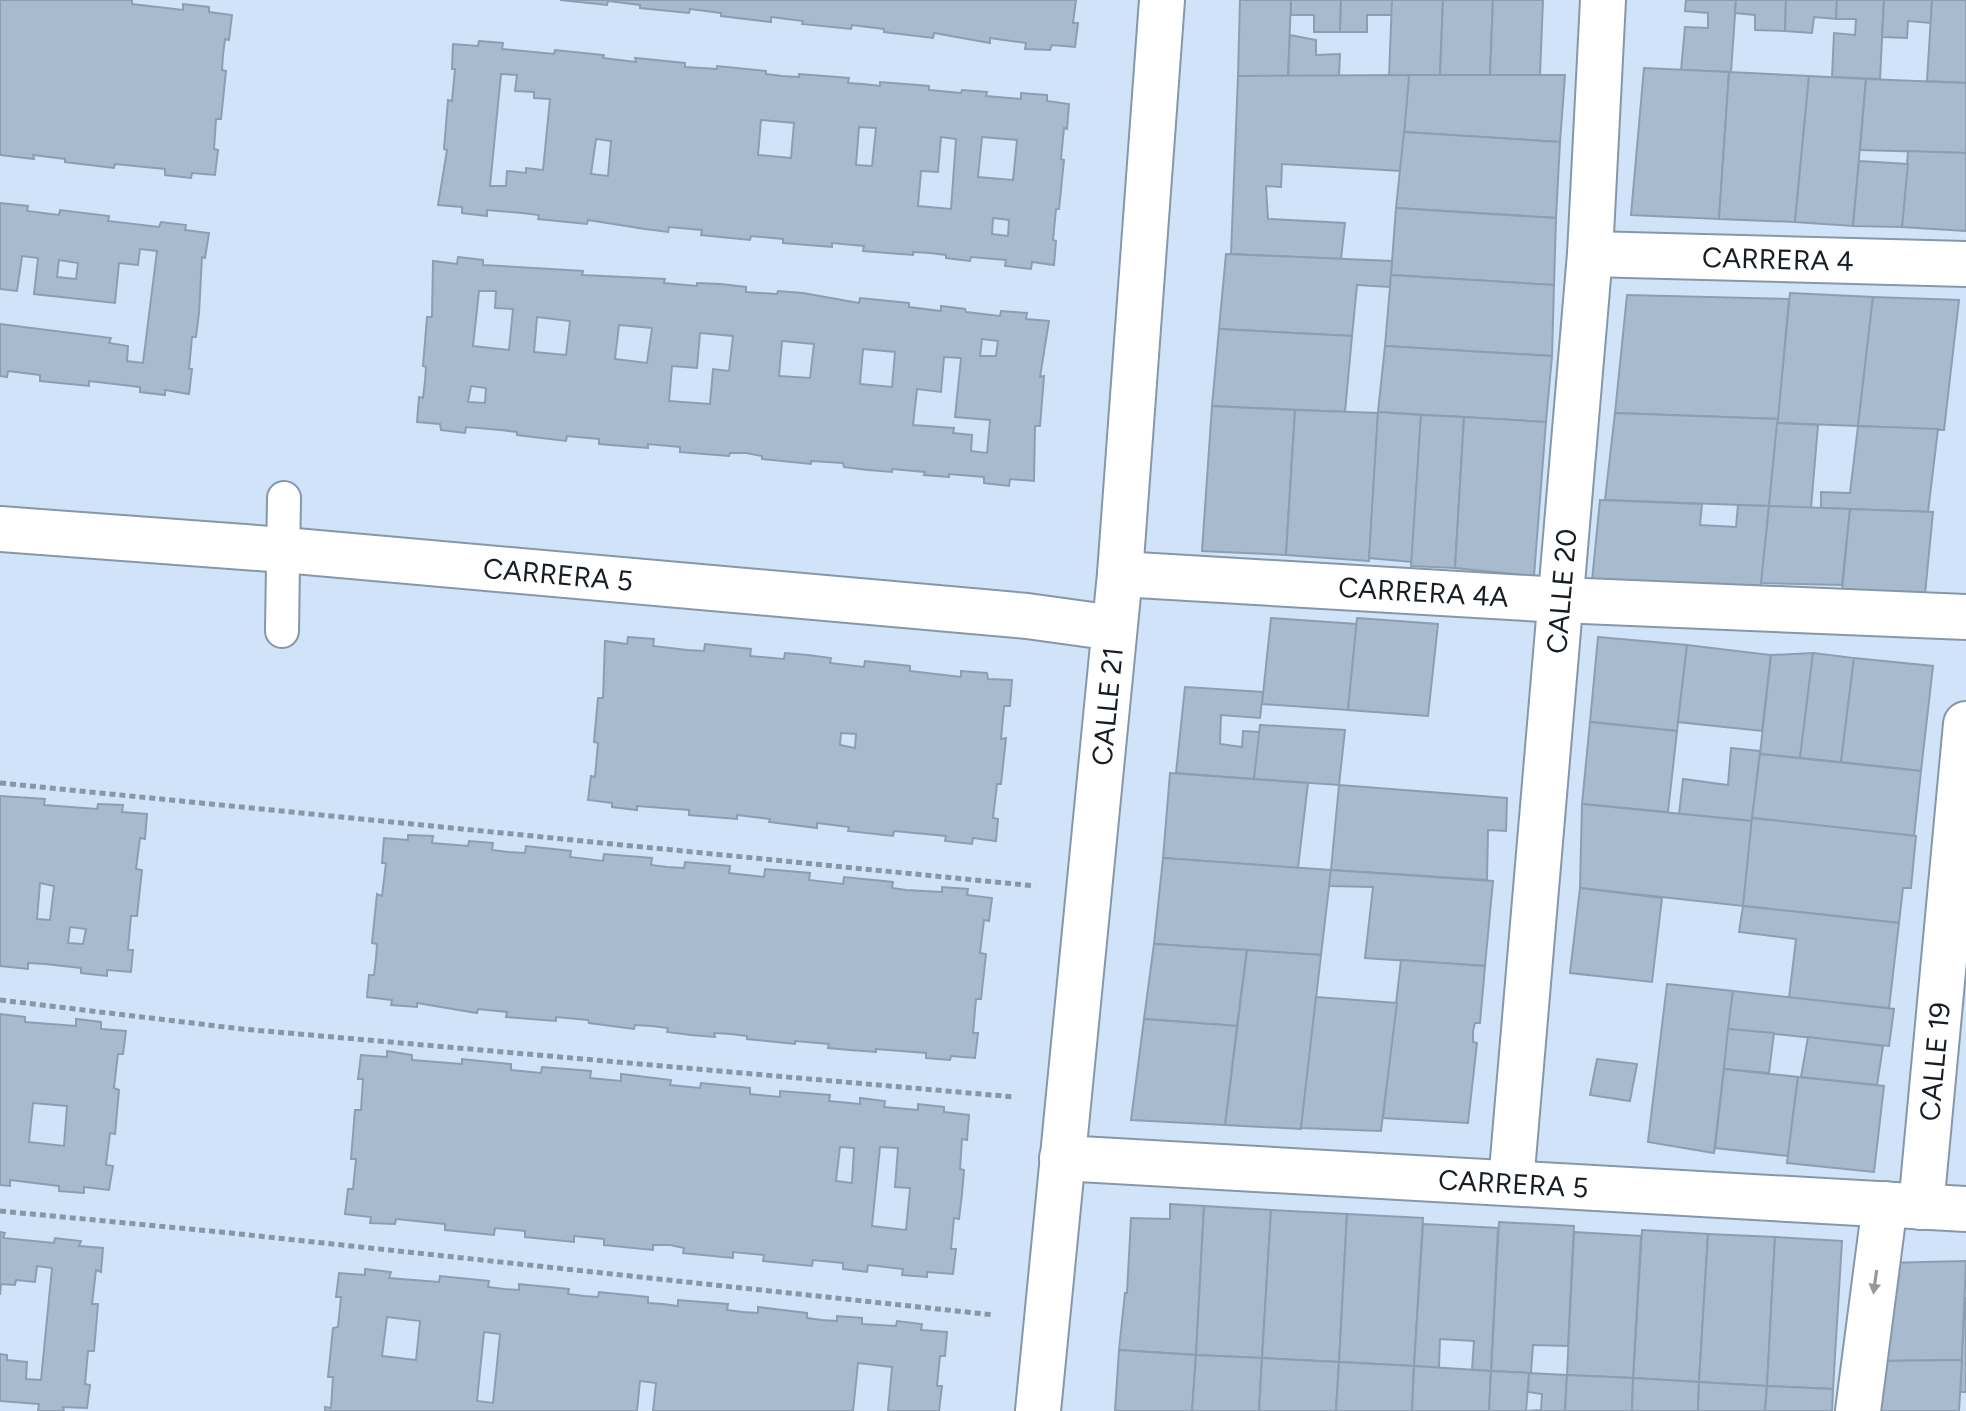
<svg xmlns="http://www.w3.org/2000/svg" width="1966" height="1411" viewBox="0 0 1966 1411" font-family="Figtree,sans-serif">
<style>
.building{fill:#a8bace;stroke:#8d9eb2;stroke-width:2;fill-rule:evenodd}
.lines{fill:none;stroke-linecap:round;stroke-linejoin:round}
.service-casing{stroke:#8697aa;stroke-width:36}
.minor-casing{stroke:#8697aa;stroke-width:48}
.path{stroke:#8896a5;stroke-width:5;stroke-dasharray:6 4;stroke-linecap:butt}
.service{stroke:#fff;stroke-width:32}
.minor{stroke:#fff;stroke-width:44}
.oneway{fill:#96999c}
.labels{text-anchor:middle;stroke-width:6;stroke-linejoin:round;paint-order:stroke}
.street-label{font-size:28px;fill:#161d24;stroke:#e5f0fc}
</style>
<rect width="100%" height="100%" fill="#d1e3f8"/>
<g class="building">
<polygon points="0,0 132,0 132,4 183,10 183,4 209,7 209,12 232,15 229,40 225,39 223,55 222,70 226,71 221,119 216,119 214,149 218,150 215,175 192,173 191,178 165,175 165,169 115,164 114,168 65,162 65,159 33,155 34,159 0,155"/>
<polygon points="560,0 1076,0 1073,23 1078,23 1075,47 1052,45 1050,50 1025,49 1026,43 990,38 990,43 934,33 933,38 884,32 884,29 852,25 851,29 802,24 803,21 771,17 771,22 721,16 721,13 690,9 689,13 640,8 640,5 608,1 607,5"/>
<polygon points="1240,0 1291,0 1288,76 1238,76"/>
<polygon points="1291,0 1341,0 1340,32 1314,32 1314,15 1291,15"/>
<polygon points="1341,0 1392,0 1392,15 1367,15 1367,32 1340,32"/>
<polygon points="1392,0 1443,0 1440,75 1389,76"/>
<polygon points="1443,0 1493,0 1490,75 1440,75"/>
<polygon points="1493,0 1543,0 1540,75 1490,75"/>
<polygon points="1686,0 1736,0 1731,72 1681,70 1685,27 1708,28 1708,13 1685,11"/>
<polygon points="1736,0 1786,0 1785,31 1755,30 1755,15 1735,13"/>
<polygon points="1786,0 1837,0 1836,19 1814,17 1812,33 1785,31"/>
<polygon points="1837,0 1884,0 1880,79 1832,77 1834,33 1855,35 1856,19 1836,19"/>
<polygon points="1884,0 1932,0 1931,23 1908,21 1907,38 1882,37"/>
<polygon points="1932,0 1966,0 1966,83 1927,81"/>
<polygon points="1290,35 1316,40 1316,55 1340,54 1339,76 1288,76"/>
<path d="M479,41l24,2 -1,6 52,5 1,-4 49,5 -1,3 33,4 -1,-4 50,5v4l32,2v-3l49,5v3l16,2 17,1v-3l50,4 -1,5 15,1 17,2v-4l25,2 24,2v4l32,3 1,-3 25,2 -1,4 35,3v-6l26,2v6l22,3 -2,25 -3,-1 -3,31 3,1 -5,49h-3l-3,31 3,1 -2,24 -22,-3 -1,7 -26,-3 1,-6 -35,-3 -1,4 -24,-3v-3l-16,-2 -17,-1v3l-50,-4 1,-5 -32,-3v4l-49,-4v-4l-32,-3 -1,4 -49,-5 1,-5 -33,-3 -1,5 -23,-3 -57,-9 -1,4 -49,-5 1,-4 -17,-2 -35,-3v6l-25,-3v-6l-24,-2 9,-55 -3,-1 4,-49 4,1 3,-32h-3l1,-25 25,2zM501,74l16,1 -2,16 19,1v6l16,1 -7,71 -17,-2v5l-19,-2 -1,15h-16zM761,120l33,3 -3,35 -33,-3zM859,127l17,1 -4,38 -16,-1zM941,137l15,2 -5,70 -33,-3 3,-35 17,1zM982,137l35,3 -4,40 -35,-3zM596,139l15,2 -3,35 -17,-2zM993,218l16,2 -1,16 -16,-2z"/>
<polygon points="1644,68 1729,72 1719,219 1631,215"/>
<polygon points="1729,72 1809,76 1795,222 1719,219"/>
<polygon points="1409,75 1565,75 1560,142 1404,132"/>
<polygon points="1409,75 1401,171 1282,164 1281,187 1266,186 1268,219 1345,223 1341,259 1231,254 1238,76"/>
<polygon points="1809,76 1866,79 1853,226 1795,222"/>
<polygon points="1866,79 1966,83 1966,153 1860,150"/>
<polygon points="1404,132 1560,142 1556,218 1396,208"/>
<polygon points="1908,151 1966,153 1966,231 1902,227"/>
<polygon points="1859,161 1908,164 1902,227 1853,226"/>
<path d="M0,203l28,3 -1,5 32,4 1,-5 49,6 -1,5 51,6 2,-5 25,3 -1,5 24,3 -4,25 -3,-1 -3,56 -3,24h-4l-3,32h3l-3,25 -24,-4v5l-25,-3v-5l-51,-6v5l-49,-5v-6l-32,-4 -1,6 -7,-1v-52l111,14 -2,5 19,3 -1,15 16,2 14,-112 -17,-2 -2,16 -19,-2 -4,40 -81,-9 4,-36 -16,-2 -5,35 -17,-2zM59,260l19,3 -2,16 -19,-2z"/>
<polygon points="1396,208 1556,218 1554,285 1391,275"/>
<polygon points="1226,254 1392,261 1390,287 1357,285 1352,336 1219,329"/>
<path d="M458,257l25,3v5l100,6 -1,4 83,4 -1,4 33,3v-3l24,1 25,3v5l31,2 1,-3 25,2 56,10 1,-5 49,5v4l32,4v-5l24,3 1,3 34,4 1,-5 26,2 -1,6 23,2 -9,56 4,-1 -4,50h-5l-1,55 -24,-2 -1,7 -25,-3v-6l-35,-3v3l-25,-2 1,-3 -33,-3v3l-24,-2 -24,-3 -1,-4 -32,-2v3l-49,-5v-3l-16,-3h-16l-1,3 -25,-2 -24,-2v-5l-32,-3v4l-25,-2 -24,-2v-5l-32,-3 -1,5 -49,-6v-3l-16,-2 -35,-3 -1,6 -24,-3 -1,-6 -23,-2 2,-25 4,1 2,-17 1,-14 -3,-1 4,-49h5l1,-56 24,3zM479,291h17l-1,17 18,1 -4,41 -36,-4zM537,317l33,4 -4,34 -32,-3zM619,325l33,3 -5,35 -32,-4zM700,333l33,3 -4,35 -16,-2 -3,35 -41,-3 3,-35 25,2zM982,339l16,2 -2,15h-16zM782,341l32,3 -4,34 -31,-2zM863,349l32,3 -3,35 -32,-3zM944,357l17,1 -6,59 35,3 -3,33 -16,-2 1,-16 -19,-2 1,-5 -41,-3 4,-36 24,3zM471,386l15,2 -1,15 -17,-1z"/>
<polygon points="1391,275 1554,285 1552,356 1385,346"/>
<polygon points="1790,293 1873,297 1858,426 1777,423"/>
<polygon points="1627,295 1789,299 1778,419 1615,413"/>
<polygon points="1873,297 1959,300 1944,430 1858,426"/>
<polygon points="1219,329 1352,336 1345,412 1212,406"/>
<polygon points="1385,346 1552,356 1546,422 1378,412"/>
<polygon points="1212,406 1295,410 1286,555 1202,551"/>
<polygon points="1295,410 1378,413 1369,561 1286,555"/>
<polygon points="1378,412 1421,415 1412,562 1369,558"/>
<polygon points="1615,413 1778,419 1769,506 1605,500"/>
<polygon points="1421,415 1464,417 1455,568 1411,566"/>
<polygon points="1464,417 1546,422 1534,576 1455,568"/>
<polygon points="1777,423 1818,425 1811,508 1769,506"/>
<polygon points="1858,426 1938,429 1928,512 1821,508 1821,492 1850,493"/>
<polygon points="1600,500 1702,504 1700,525 1736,527 1738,505 1769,506 1761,589 1592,581"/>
<polygon points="1769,506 1850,509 1842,585 1761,583"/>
<polygon points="1850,509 1933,512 1925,594 1842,591"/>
<polygon points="1271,618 1357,624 1348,710 1262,704"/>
<polygon points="1357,618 1438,624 1428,716 1348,710"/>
<path d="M628,637l26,2 -1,7 34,4 17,1 1,-7 46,5 -1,7 34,3 1,-6 23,2 23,3 -1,5 34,4 1,-6 45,5v5l51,6v-6l26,2 1,6 24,1 -2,26h-6l-3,33 5,-1 -5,46h-4l-4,34 5,1 -2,22 -23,-3 -1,6 -27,-3 1,-5 -52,-5 -1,5 -45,-5 1,-4 -32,-4v5l-48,-6 1,-3 -33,-4v4l-48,-4v-5l-52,-4v4l-25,-3v-4l-24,-3 3,-24 4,1 3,-34 -4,-1 4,-44h5l2,-57 22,3zM841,733l15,1 -1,14 -15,-3z"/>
<polygon points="1598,637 1687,645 1677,731 1590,722"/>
<polygon points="1687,645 1771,655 1762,731 1678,722"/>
<polygon points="1813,653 1800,758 1760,754 1771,655"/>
<polygon points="1813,653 1854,658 1841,762 1800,758"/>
<polygon points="1854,658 1933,666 1921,771 1841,762"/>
<polygon points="1185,687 1263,692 1260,718 1221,715 1220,744 1242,747 1243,731 1260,732 1254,779 1176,773"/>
<polygon points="1590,722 1677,731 1668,812 1582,804"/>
<polygon points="1260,725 1345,730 1339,785 1254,779"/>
<polygon points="1731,748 1760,751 1752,821 1679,814 1683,779 1728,785"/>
<polygon points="1760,754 1921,771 1914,836 1752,818"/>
<polygon points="1170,773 1308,783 1298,868 1163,858"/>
<polygon points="1339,785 1507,798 1506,831 1488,830 1487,880 1331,870"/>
<path d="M0,796l45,3 -1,6 53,4 1,-5 25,1 -1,7 25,2 -2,25 -5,-1 -4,31 6,1 -5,46h-6l-3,34h5l-2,22 -24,-2v6l-26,-3v-5l-36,-4 -17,-1v6l-28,-3zM40,883l14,3 -4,34 -13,-1zM70,927l16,2 -3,15 -15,-1z"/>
<polygon points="1582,804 1752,821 1743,906 1580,888"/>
<polygon points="1752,818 1916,836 1911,888 1903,888 1899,923 1743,906"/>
<polygon points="408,835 433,836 432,843 468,846 469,841 493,843 492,850 508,852 525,853 526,846 571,851 570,857 603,861 604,854 652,858 651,865 667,867 684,868 685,862 730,866 729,873 764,877 765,869 810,873 809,880 843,884 844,877 893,882 892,888 906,890 942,892 942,887 968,889 967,895 992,898 989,921 984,920 980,953 986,954 981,999 976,999 973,1033 978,1033 975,1058 951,1056 950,1060 926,1058 926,1053 876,1049 876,1052 850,1050 828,1048 829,1044 795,1041 795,1044 747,1039 747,1036 731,1034 714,1033 715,1037 691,1035 667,1032 668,1028 652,1026 635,1025 634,1029 589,1023 588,1020 556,1017 556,1021 506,1017 507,1012 478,1009 477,1013 417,1003 417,1007 391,1005 392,1000 367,997 369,975 374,975 376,958 377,944 372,943 377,894 382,896 386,863 382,863 384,838 408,840"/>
<polygon points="1163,858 1331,870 1321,955 1154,944"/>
<polygon points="1331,870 1493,881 1485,966 1365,958 1373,887 1329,886"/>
<polygon points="1580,888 1662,898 1652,982 1570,973"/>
<polygon points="1743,906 1899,923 1889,1008 1789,998 1796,939 1739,932"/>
<polygon points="1154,944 1247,950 1237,1026 1144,1019"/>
<polygon points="1247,950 1321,955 1301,1129 1225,1125"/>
<polygon points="1401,960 1485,966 1480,1023 1475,1023 1473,1031 1473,1042 1477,1043 1468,1123 1383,1118"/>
<polygon points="1667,984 1733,991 1714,1153 1648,1142"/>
<polygon points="1733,991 1894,1009 1889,1046 1728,1029"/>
<polygon points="1316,997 1397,1003 1381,1131 1301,1128"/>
<path d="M0,1014l25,3v5l51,4v-7l25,3v7l25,2 -3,23h-5l-2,16 -2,18 5,2 -4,44 -5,-1 -4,32 7,1 -4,24 -25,-3v6l-25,-2v-5l-49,-6v6l-10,-1zM33,1103l34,3 -3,40 -35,-4z"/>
<polygon points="1144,1019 1237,1026 1225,1125 1131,1120"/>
<polygon points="1728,1029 1774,1033 1769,1073 1724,1069"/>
<polygon points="1808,1037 1883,1046 1877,1085 1801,1077"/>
<path d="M387,1051l25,4v5l50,4v-5l49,5v6l30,3 1,-6 49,4 -1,7 31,3v-7l50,6 -1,5 30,3 1,-5 49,5v6l30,3v-6l50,4 -1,6 31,3v-6l25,3 -1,6 34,3v-6l26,3v5l25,3 -2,25 -5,-1 -2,30 4,1 -2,24 -3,25 -5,-1 -3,31h5l-3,25 -26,-2v5l-25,-2 1,-6 -35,-4 -1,7 -24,-3v-6l-30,-3 -1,6 -49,-5 1,-6 -31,-3v6l-50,-5 1,-5 -14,-3h-17v5l-49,-5v-6l-30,-3v6l-49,-5v-6l-30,-3 -1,7 -49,-5v-6l-49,-5 -1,5 -25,-1 1,-6 -26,-3 3,-25h5l3,-30h-5l4,-49h6l2,-31h-5l3,-24 26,2zM840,1147l14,1 -2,35 -16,-2zM880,1147l18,1 -3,39 15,1 -4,42 -34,-4z"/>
<polygon points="1597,1059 1637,1064 1630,1101 1590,1095"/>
<polygon points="1724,1069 1798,1077 1788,1156 1715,1148"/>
<polygon points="1798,1077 1884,1086 1874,1172 1787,1163"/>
<polygon points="1170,1204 1204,1206 1196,1355 1119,1350 1125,1293 1127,1293 1131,1218 1170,1219"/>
<polygon points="1204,1206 1271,1210 1262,1358 1196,1355"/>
<polygon points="1271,1210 1347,1214 1339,1362 1262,1358"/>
<polygon points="1347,1214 1423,1218 1414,1366 1339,1362"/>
<polygon points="1499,1222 1574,1226 1568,1346 1533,1345 1531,1373 1491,1371"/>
<polygon points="1423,1224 1498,1228 1491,1371 1472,1370 1474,1341 1440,1339 1439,1368 1414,1366"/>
<polygon points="1642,1230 1708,1234 1699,1382 1633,1378"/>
<polygon points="0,1232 5,1233 3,1238 54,1243 55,1238 81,1241 79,1246 103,1248 101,1272 96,1270 92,1304 98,1304 94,1351 88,1351 85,1384 90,1385 87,1408 63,1407 64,1411 38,1411 39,1404 0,1401 0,1354 7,1355 7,1360 27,1362 26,1379 41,1380 52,1268 37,1266 35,1282 16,1280 15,1285 1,1284 0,1295"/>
<polygon points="1574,1232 1641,1236 1633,1378 1567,1375"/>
<polygon points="1708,1234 1775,1237 1767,1386 1699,1382"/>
<polygon points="1775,1237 1842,1241 1833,1389 1767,1386"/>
<polygon points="1966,1261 1962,1360 1877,1361 1884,1263"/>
<path d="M365,1269l26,3 -2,6 50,4 1,-6 49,5 -1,6 16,2 15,1v-6l50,5 -1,5 16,2 14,1 1,-5 49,5v6l15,1 15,2v-6l50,4 -1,6 16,2 15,1v-6l49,6v5l15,2 15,1v-5l25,2v6l34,2 1,-5 25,3 -1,6 26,2 -2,24h-5l-3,30h5l-3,25h-51l4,-44 -34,-4 -5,48h-200l3,-28 -16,-2 -3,30h-312v-4l6,1 1,-15 1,-16h-5l5,-49 5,-1 3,-30h-5l3,-24 26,2zM387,1317l33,4 -4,39 -34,-4zM484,1332l16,2 -7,69 -16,-2z"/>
<polygon points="1965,1298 1966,1299 1966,1392 1960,1392"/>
<polygon points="1119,1350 1196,1355 1192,1411 1115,1411"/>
<polygon points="1196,1355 1262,1358 1259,1411 1192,1411"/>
<polygon points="1262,1358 1339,1362 1336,1411 1259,1411"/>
<polygon points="1962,1360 1959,1411 1875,1411 1881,1361"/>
<polygon points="1339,1362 1414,1366 1412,1411 1336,1411"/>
<polygon points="1414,1366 1491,1371 1489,1411 1412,1411"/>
<polygon points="1491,1371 1529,1373 1526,1411 1489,1411"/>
<polygon points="1529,1373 1567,1375 1565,1411 1526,1411 1541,1410 1542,1394 1528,1392"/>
<polygon points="1567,1375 1633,1378 1632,1411 1565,1411"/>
<polygon points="1633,1378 1699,1382 1698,1411 1632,1411"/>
<polygon points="1699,1382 1767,1386 1765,1411 1698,1411"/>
<polygon points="1767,1386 1833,1389 1832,1411 1765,1411"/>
</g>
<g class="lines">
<defs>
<polyline id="service" points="282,631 284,498"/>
<g id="minor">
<path id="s1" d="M1590,254l376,10"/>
<path id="s2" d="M0,529l284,21 743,66 87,12"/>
<path id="s3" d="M1120,574l440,26 406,17"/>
<path id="s4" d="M1062,1158l904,51"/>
<path id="s5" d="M1511,1183l79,-929 13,-254"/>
<path id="s6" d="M1921,1207l45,-483"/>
<path id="s7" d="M1038,1411l82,-837 42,-574"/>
<polyline points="1858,1411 1885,1204"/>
</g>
</defs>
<use href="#service" class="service-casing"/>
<use href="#minor" class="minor-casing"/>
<g class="path">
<polyline points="0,783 1035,886"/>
<polyline points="0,1000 242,1029 1015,1097"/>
<polyline points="0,1211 221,1232 994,1315"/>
</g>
<use href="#service" class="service"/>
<use href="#minor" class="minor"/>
</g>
<defs><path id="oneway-solid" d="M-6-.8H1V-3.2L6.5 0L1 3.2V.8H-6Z" transform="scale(2)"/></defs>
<use class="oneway" href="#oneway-solid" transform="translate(1875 1282) rotate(98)"/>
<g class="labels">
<g class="street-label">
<text dy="10" stroke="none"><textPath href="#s1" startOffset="188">CARRERA 4</textPath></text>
<text dy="10" stroke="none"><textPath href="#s2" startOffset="560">CARRERA 5</textPath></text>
<text dy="10" stroke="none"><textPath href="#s3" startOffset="304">CARRERA 4A</textPath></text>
<text dy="10" stroke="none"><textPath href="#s5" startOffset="594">CALLE 20</textPath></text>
<text dy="10" stroke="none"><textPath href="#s7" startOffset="708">CALLE 21</textPath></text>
<text dy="10" stroke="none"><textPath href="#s6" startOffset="146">CALLE 19</textPath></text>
<text dy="10" stroke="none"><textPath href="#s4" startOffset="452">CARRERA 5</textPath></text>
</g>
</g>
</svg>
